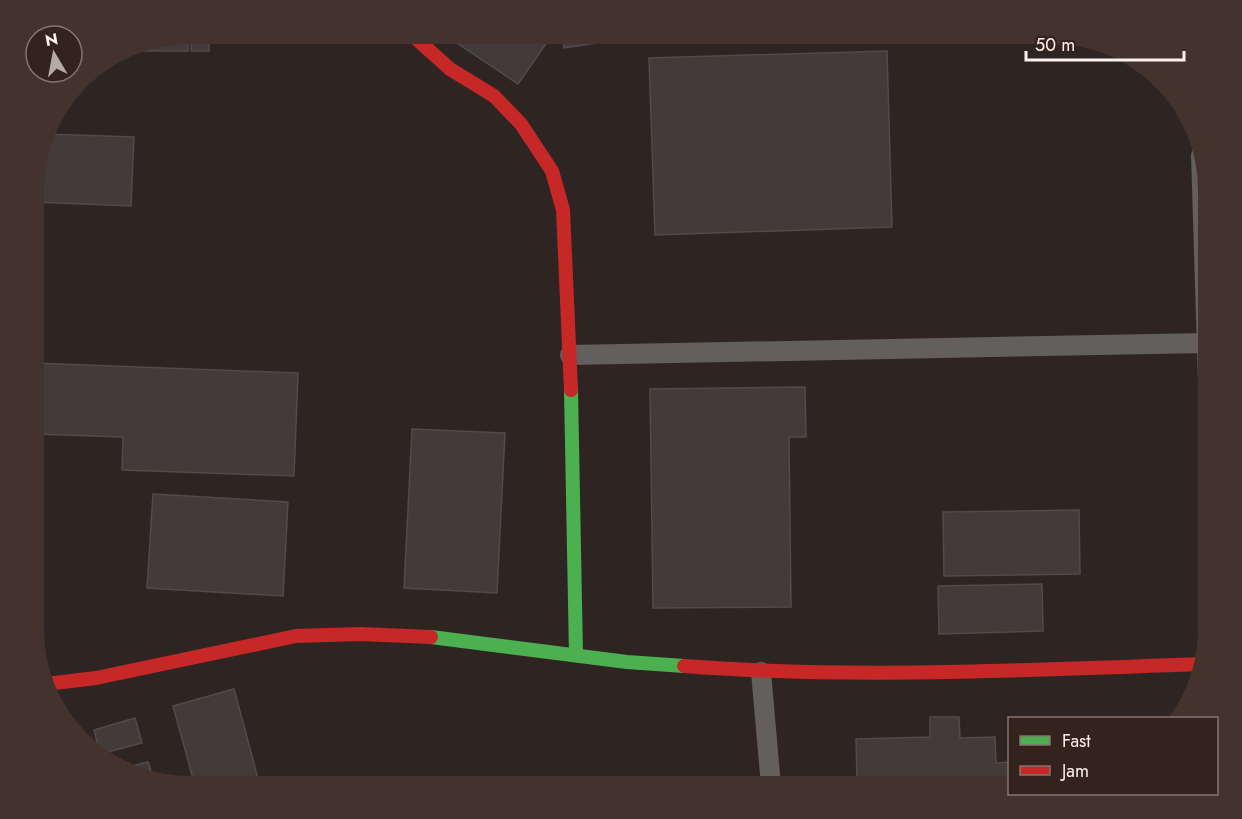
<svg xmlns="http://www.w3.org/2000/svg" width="1242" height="819" viewBox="0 0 1242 819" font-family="Jost,sans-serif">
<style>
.building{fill:#423b3a;stroke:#524a4b;stroke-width:1.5}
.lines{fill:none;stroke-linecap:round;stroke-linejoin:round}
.street{stroke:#635f5e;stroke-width:20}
.fast{stroke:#4caf50;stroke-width:14}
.jam{stroke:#c62828;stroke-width:14}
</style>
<rect width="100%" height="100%" fill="#2e2522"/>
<g class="building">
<polygon points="188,33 188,51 123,51 130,45"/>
<rect x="191" y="33" width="18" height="18"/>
<polygon points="442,33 536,33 548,41 518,84"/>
<polygon points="562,33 665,33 564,48"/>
<polygon points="887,51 892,227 655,235 649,58"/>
<polygon points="45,134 134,137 131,206 34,202 34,170"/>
<polygon points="34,271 43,272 40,312 34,312"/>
<polygon points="34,363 298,373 294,476 122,470 123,437 34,434"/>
<polygon points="805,387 806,437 789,437 791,607 653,608 650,389"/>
<polygon points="412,429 505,433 497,593 404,588"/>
<polygon points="153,494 288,502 283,596 147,588"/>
<polygon points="1079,510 1080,574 944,576 943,512"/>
<polygon points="1042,584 1043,631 939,634 938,586"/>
<polygon points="234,689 260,786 195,786 173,706"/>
<polygon points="930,717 959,717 960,738 995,737 996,763 1010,762 1010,786 879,786 879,781 857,781 856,739 930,737"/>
<polygon points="135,718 142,743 100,754 94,730"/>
<polygon points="148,762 152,774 128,767"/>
</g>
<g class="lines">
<g class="street">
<polyline points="1201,155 1209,414"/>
<polyline points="570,355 1207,343"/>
<polyline points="761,672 771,786"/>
</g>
<g class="fast">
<polyline points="571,390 576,655"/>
<polyline points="431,637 627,662 684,666"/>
</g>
<g class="jam">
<polyline points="410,33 450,69 494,96 521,124 552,171 563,210 571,390"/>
<path d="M684,666c171,13 345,4 516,-2"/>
<polyline points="46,684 96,678 296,636 360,634 431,637"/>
</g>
</g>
<path d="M0 0H1242V819H0ZM190 44H1052A146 146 0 0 1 1198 190V630A146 146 0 0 1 1052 776H190A146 146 0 0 1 44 630V190A146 146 0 0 1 190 44Z" fill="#44332d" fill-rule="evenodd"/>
<rect x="1008" y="717" width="210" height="78" fill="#34231c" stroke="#847570" stroke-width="1.5"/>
<rect x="1020" y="736" width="30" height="9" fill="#4caf50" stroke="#847570" stroke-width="1.5"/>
<text x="1062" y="747" font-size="18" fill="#fdf1ed">Fast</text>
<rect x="1020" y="766" width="30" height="9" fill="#c62828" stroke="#847570" stroke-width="1.5"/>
<text x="1062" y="777" font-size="18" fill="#fdf1ed">Jam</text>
<g transform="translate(54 54) rotate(350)"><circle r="28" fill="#34231c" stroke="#847570" stroke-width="1.5"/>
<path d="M0-4.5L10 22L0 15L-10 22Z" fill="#b5aaa6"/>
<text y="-9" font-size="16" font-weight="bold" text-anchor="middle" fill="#fdf1ed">N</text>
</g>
<path d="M1026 51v9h158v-9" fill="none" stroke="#fdf1ed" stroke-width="3"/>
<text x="1035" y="51" font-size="18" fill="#fdf1ed" stroke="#34231c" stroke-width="4.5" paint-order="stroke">50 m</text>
</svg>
